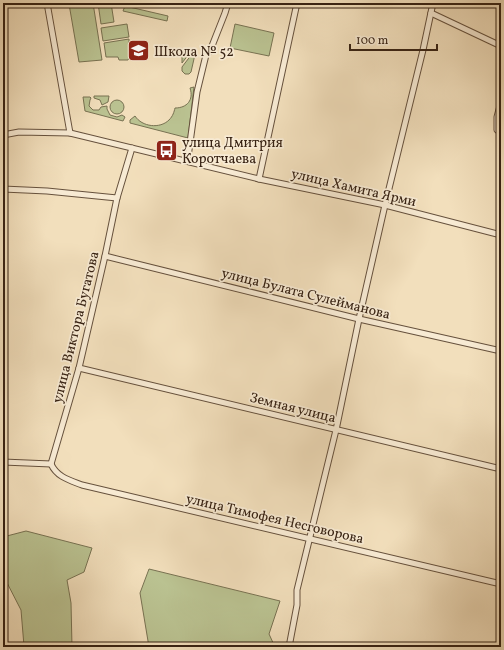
<svg xmlns="http://www.w3.org/2000/svg" width="504" height="650" viewBox="0 0 504 650" font-family="Vollkorn,serif">
<style>
.green{fill:#bac291;stroke:#787252}
.lines{fill:none;stroke-linecap:round;stroke-linejoin:round}
.street-casing{stroke:#66513d;stroke-width:7}
.street{stroke:#f7ead3;stroke-width:5}
.labels{text-anchor:middle;stroke-width:3.5;stroke-linejoin:round;paint-order:stroke}
.poi-label{font-size:14px;fill:#372213;stroke:#f7ead3;text-anchor:start}
.street-label{font-size:14px;fill:#372213;stroke:#f7ead3}
</style>
<rect width="100%" height="100%" fill="#f2dfbc"/>
<filter id="stains"><feTurbulence type="fractalNoise" baseFrequency=".005" numOctaves="4"/><feColorMatrix values="0 0 0 0 .2 0 0 0 0 .09 0 0 0 0 .02 0 0 0 .5 -.17"/></filter>
<radialGradient id="worn" r=".72"><stop offset=".6" stop-color="#630" stop-opacity="0"/><stop offset="1" stop-color="#630" stop-opacity=".3"/></radialGradient>
<g class="green">
<polygon points="74,3 93,3 102,60 79,62 69,4"/>
<polygon points="98,3 111,3 114,22 101,24"/>
<polygon points="125,6 168,16 167,21 123,11"/>
<polygon points="127,24 129,37 103,41 101,28"/>
<polygon points="235,24 274,33 269,56 230,48"/>
<polygon points="129,39 129,58 128,60 119,60 118,57 106,57 104,43"/>
<polygon points="182,50 192,50 182,63"/>
<polygon points="195,50 196,50 191,72 189,74 185,74 182,71 182,67"/>
<path d="M194,87l-6,51 -58,-15v-3l5,-4c7,11 25,13 34,4 4,-4 5,-8 6,-12 12,0 19,-8 15,-20z"/>
<polygon points="94,96 109,96 108,102 102,105 100,100 94,98"/>
<polygon points="83,97 90,97 91,98 90,100 89,106 93,110 99,110 101,107 107,106 107,109 110,115 117,117 122,115 125,117 123,121 85,111"/>
<circle cx="117" cy="107" r="7"/>
<polygon points="26,531 92,548 84,572 67,580 71,603 72,647 24,646 21,610 3,575 3,537"/>
<polygon points="149,569 280,601 269,634 275,647 149,647 140,593"/>
</g>
<g class="lines">
<defs>
<g id="street">
<polyline points="47,3 70,133"/>
<polyline points="431,13 501,46"/>
<polyline points="501,102 497,117 497,130 501,133"/>
<polyline points="3,135 19,132 70,133 259,179 385,205 501,235"/>
<polyline points="187,161 189,150 197,92 206,55 210,51 225,13 228,3"/>
<polyline points="259,179 297,3"/>
<polyline points="3,189 47,191 117,198"/>
<polyline points="105,256 359,319 501,351"/>
<polyline points="79,368 501,469"/>
<polyline points="3,462 51,464"/>
<path d="M51,464c6,13 18,16 31,21l419,99"/>
<polyline points="51,464 79,368 105,256 117,198 132,148"/>
<polyline points="500,644 501,644"/>
<polyline points="289,647 297,605 297,590 336,430 359,319 385,205 423,50 433,3"/>
</g>
</defs>
<use href="#street" class="street-casing"/>
<use href="#street" class="street"/>
</g>
<defs>
<symbol id="school-square" viewBox="-11 -11 22 22"><rect x="-9" y="-9" width="18" height="18" rx="4" fill="#8f2418" stroke="#f7ead3"/><path d="M0-5L7-2L0 1L-7-2ZM-4 1L0 2.5L4 1V4Q0 6-4 4Z" fill="#fff"/></symbol>
<symbol id="bus-square" viewBox="-11 -11 22 22"><rect x="-9" y="-9" width="18" height="18" rx="4" fill="#8f2418" stroke="#f7ead3"/><path d="M-5-6H5V4H4V6H2V4H-2V6H-4V4H-5ZM-3.5-4V0h7V-4ZM-3.5 1.2v1.5H-2V1.2ZM2 1.2v1.5H3.5V1.2Z" fill="#fff"/></symbol>
</defs>
<g fill-rule="evenodd">
<use href="#school-square" x="126" y="38" width="25" height="25"/>
<use href="#bus-square" x="154" y="138" width="25" height="25"/>
</g>
<g class="labels">
<g class="poi-label">
<text x="154" y="56">Школа № 52</text>
<text x="182" y="147">улица Дмитрия<tspan x="182" dy="16">Коротчаева</tspan></text>
</g>
<g class="street-label">
<text transform="translate(354 187) rotate(13)" y="5">улица Хамита Ярми</text>
<text transform="translate(306 293) rotate(14)" y="5">улица Булата Сулейманова</text>
<text transform="translate(75 327) rotate(-76)" y="5">улица Виктора Бугатова</text>
<text transform="translate(293 407) rotate(14)" y="5">Земная улица</text>
<text transform="translate(275 518) rotate(13)" y="5">улица Тимофея Несговорова</text>
</g>
</g>
<rect width="504" height="650" fill="none" stroke="#f2dfbc" stroke-width="16"/>
<rect x="4" y="4" width="496" height="642" fill="none" stroke="#372213" stroke-width="2"/>
<rect x="8" y="8" width="488" height="634" fill="none" stroke="#372213"/>
<path d="M350 44v6h87v-6" fill="none" stroke="#372213" stroke-width="2"/>
<text x="356" y="44" font-size="12" fill="#372213" stroke="#f7ead3" stroke-width="3" paint-order="stroke">100 m</text>
<rect width="100%" height="100%" filter="url(#stains)"/>
<rect width="100%" height="100%" fill="url(#worn)"/>
</svg>
